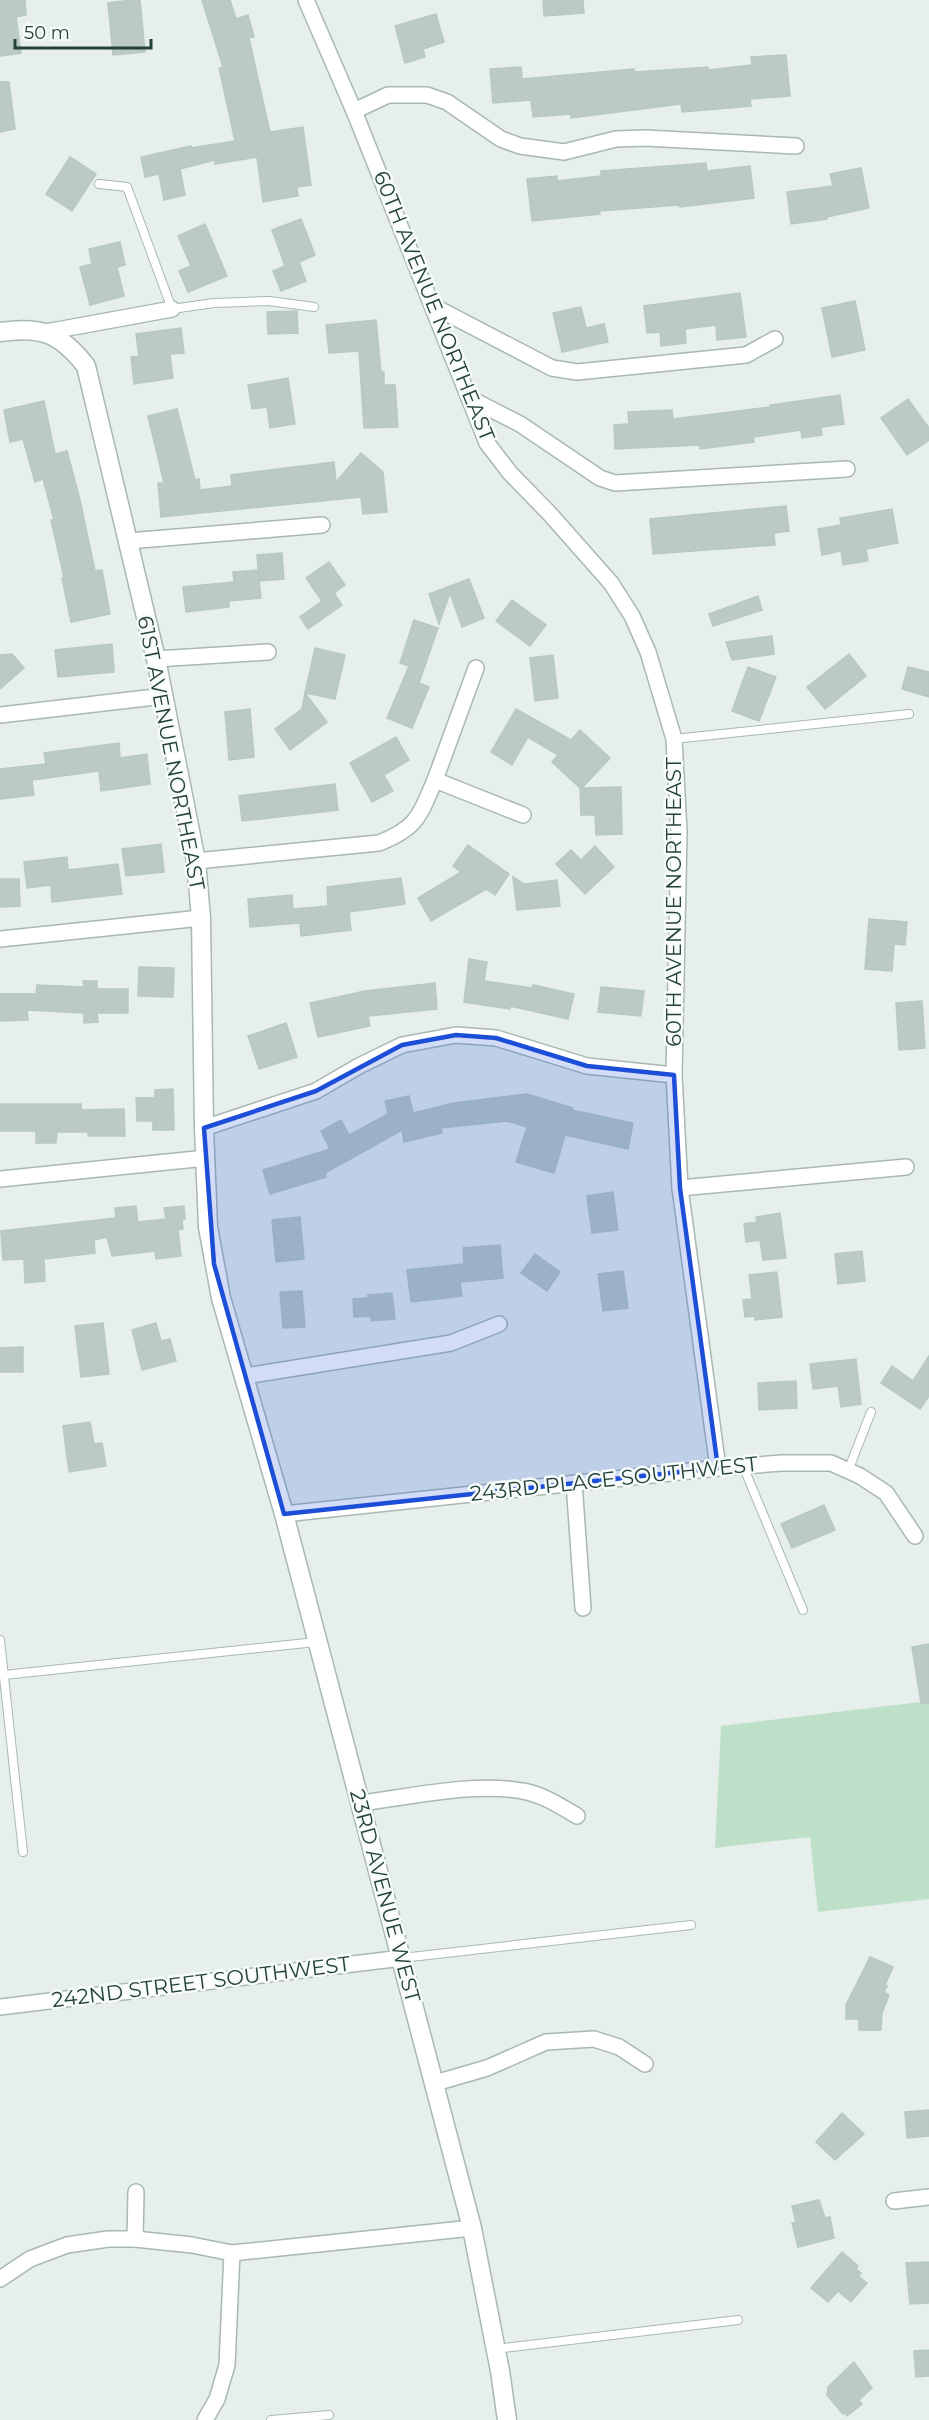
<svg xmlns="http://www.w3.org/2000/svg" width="929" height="2420" viewBox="0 0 929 2420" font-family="Montserrat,sans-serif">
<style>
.green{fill:#bfe0c8}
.building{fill:#bbcac4;stroke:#b8c9c2;stroke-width:1.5}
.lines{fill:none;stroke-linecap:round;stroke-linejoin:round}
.service-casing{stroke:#a8b8b2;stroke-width:10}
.minor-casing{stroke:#a8b8b2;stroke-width:18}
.tertiary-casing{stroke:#a8b8b2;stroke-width:21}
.service{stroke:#fff;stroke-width:8}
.minor{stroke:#fff;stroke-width:15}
.tertiary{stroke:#fff;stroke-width:18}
.marked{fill:#1d4ed8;fill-opacity:0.2;stroke:#1d4ed8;stroke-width:4.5;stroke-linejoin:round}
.labels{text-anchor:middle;stroke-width:5;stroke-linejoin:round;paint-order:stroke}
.street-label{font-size:21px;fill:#24423a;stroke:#f7fbf9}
</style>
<rect width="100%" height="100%" fill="#e6efeb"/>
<polygon class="green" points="929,1701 929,1899 818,1912 810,1837 715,1848 721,1726"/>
<g class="building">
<polygon points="0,0 25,0 26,15 16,17 21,53 0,56"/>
<polygon points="132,0 140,0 145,52 113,55 108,3"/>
<polygon points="202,0 230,0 236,19 248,15 254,37 249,38 270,132 303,127 311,185 297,187 298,196 263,202 257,157 215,164 215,160 180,169 185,195 164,200 159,174 145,177 141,157 191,146 191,148 235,141 219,68 223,67"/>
<polygon points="543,0 583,0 584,13 544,16"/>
<polygon points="436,14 444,42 423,49 425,57 405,63 395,26"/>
<polygon points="786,55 790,96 750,99 751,106 682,112 681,104 571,118 571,114 533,117 531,100 493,103 490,69 521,67 522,79 634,69 635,72 708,67 708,70 752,65 751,57"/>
<polygon points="0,82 9,82 15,129 0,132"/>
<polygon points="70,157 96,174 72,211 46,194"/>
<polygon points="706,163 707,171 750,166 754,198 680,207 679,205 599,211 600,214 532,221 527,179 557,176 557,181 601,176 601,171"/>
<polygon points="861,168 869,208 827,217 827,219 791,224 787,192 833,186 830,174"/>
<polygon points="301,219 315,255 299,262 306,281 281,291 273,271 285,266 272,230"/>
<polygon points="205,224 227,276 188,292 179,271 191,266 178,236"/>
<polygon points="120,242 125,265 117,267 124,296 90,305 80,267 92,264 89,249"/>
<polygon points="740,293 746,337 717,340 716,325 685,329 686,343 661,346 660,332 647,333 644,306"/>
<polygon points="855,301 865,350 832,357 822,308"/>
<polygon points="581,307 586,328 604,324 608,342 562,352 553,313"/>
<polygon points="297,311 298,333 268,334 267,312"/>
<polygon points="376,320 381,372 384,372 384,385 395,385 398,427 364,428 359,351 329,353 326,325"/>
<polygon points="181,328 184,353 170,354 173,378 134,384 131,357 139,356 136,334"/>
<polygon points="288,378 295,424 270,428 267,407 252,409 248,385"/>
<polygon points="840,395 844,424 821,427 822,435 802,438 801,430 753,437 754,442 700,449 700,445 615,449 614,425 629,424 628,412 672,410 673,419 771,407 770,405"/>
<polygon points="908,399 929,428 929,440 907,455 881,418"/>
<polygon points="44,401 55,454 67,451 80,500 95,571 102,570 110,614 71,622 62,578 64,577 51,520 54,520 43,479 35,482 23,439 10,442 4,410"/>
<polygon points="177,409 195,480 199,479 200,490 232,486 231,475 334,462 336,482 361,453 383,472 387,512 363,514 361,497 161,517 158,483 164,483 148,416"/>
<polygon points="786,506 789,531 774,533 775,545 653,554 650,519"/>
<polygon points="892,509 898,543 866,549 868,561 843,565 841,551 822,555 818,529 841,525 840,518"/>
<polygon points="282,553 284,579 259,581 257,555"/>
<polygon points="329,562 345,585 334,593 342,605 308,629 300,617 322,601 306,578"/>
<polygon points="258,570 261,598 229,601 229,607 186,612 183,587 234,582 233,572"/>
<polygon points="469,579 484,618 462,627 450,593 439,624 429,594"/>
<polygon points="758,596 762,610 713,626 709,614"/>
<polygon points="512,600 546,625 530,646 496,621"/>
<polygon points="414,620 438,628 419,683 429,687 412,728 387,718 409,666 400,663"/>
<polygon points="772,636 774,654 732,660 726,642"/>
<polygon points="112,644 114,672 58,677 55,650"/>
<polygon points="315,648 345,655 335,699 305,693"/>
<polygon points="12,654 24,668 0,689 0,655"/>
<polygon points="849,654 866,676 825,709 807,687"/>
<polygon points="553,655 558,698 535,701 530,658"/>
<polygon points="748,667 776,677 759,721 732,711"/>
<polygon points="908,667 929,672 929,697 902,689"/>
<polygon points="305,693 327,722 290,750 275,729 302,709"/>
<polygon points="250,709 254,757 229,760 225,712"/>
<polygon points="516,709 571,740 580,730 610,758 582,788 621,787 622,834 596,835 595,815 581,815 580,788 552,762 558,755 528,737 512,765 491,752"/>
<polygon points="396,737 409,760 384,775 393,791 372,802 350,763"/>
<polygon points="119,743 120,758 147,754 150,784 101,791 99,771 32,780 34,795 0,799 0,769 46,764 44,753"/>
<polygon points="335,784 338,810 242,821 239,796"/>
<polygon points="161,844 164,872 126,876 122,849"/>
<polygon points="468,845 509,874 495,895 486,889 431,921 418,898 461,872 453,866"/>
<polygon points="595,846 614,867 585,894 556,864 571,850 581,860"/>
<polygon points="67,857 68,870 118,864 122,894 52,902 51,885 27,888 24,862"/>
<polygon points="513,877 524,884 557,880 560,906 517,910"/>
<polygon points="401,878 405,904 349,912 351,930 301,936 300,923 250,927 248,899 292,895 293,909 328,906 327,887"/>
<polygon points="0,879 19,879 20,906 0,907"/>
<polygon points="869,919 907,922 905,945 894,944 892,971 865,969"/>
<polygon points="469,959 487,962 484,981 532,988 533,985 574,994 568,1019 510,1006 510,1009 464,1002"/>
<polygon points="139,967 174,968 173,997 138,996"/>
<polygon points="83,981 97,981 97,989 128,989 128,1013 97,1013 98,1022 84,1023 84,1013 27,1010 28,1020 0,1021 0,994 36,994 37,985 84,987"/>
<polygon points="435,983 437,1009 368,1016 370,1026 318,1037 310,1003 365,991"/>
<polygon points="601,987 644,991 641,1016 598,1012"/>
<polygon points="922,1001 925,1048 899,1050 896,1003"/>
<polygon points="286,1023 297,1057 259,1069 248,1036"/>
<polygon points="173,1089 174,1130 153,1130 153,1121 137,1121 136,1098 155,1098 155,1090"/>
<polygon points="527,1094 573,1108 572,1110 633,1123 628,1149 565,1135 554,1173 516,1162 527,1127 507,1121 441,1128 442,1133 404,1142 402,1130 325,1173 326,1177 270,1194 263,1170 330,1149 321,1131 341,1120 349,1135 388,1114 385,1101 409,1096 413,1113 454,1103"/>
<polygon points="0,1104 81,1104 81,1110 124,1109 125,1136 88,1136 88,1132 57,1132 56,1143 36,1143 36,1131 0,1131"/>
<polygon points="613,1192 618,1230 592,1233 587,1196"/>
<polygon points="136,1206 138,1222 166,1219 164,1208 184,1206 185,1219 182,1220 183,1229 178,1230 181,1256 156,1259 155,1251 112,1256 107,1237 94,1240 95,1253 44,1259 45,1281 25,1283 24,1259 3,1260 1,1231 116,1218 115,1208"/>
<polygon points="780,1213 786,1258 763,1260 760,1240 746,1242 744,1224 757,1222 756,1217"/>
<polygon points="300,1217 304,1259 276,1262 272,1220"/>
<polygon points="500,1245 503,1278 460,1282 462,1296 411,1302 407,1270 464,1264 463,1248"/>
<polygon points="862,1251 865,1281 838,1284 835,1254"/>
<polygon points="535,1254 560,1272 547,1291 521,1273"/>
<polygon points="623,1271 628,1308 603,1311 598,1274"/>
<polygon points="777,1272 782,1317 755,1320 755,1316 745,1317 743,1300 752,1299 749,1275"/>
<polygon points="302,1291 305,1327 283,1328 280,1292"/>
<polygon points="392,1293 395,1319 371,1321 371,1316 354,1317 353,1299 368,1298 368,1295"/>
<polygon points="103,1323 109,1374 81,1377 75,1326"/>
<polygon points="156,1323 161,1341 170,1339 176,1361 142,1370 132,1330"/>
<polygon points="23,1347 23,1372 0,1372 0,1348"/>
<polygon points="929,1356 929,1396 920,1409 881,1383 892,1366 913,1381"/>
<polygon points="856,1359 861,1404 841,1407 838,1386 813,1389 810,1364"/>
<polygon points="796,1381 797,1408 759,1410 758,1383"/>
<polygon points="90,1422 94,1444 102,1443 106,1466 69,1472 63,1426"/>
<polygon points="824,1505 835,1530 792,1548 781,1524"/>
<polygon points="929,1644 929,1703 921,1703 912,1647"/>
<polygon points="870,1957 893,1967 885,1985 887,1986 884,1992 889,1995 882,2013 881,2030 859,2030 859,2019 846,2019 846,2005"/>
<polygon points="929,2110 929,2136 907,2138 905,2112"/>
<polygon points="842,2113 864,2134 835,2160 816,2142"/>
<polygon points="819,2200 825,2218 830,2217 834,2238 798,2247 792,2223 796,2222 792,2206"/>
<polygon points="842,2252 858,2266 856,2269 861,2273 858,2276 867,2283 851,2302 838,2291 828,2302 811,2288"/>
<polygon points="929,2262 929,2303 910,2304 906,2263"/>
<polygon points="929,2350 929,2376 916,2377 914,2351"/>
<polygon points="854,2362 872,2388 859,2400 862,2404 847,2416 845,2413 843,2414 827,2395 828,2387"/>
</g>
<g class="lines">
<defs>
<g id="service">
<polyline points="99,184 127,187 172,309 214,303 269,301 314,307"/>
<polyline points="674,739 909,714"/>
<polyline points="743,1466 803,1610"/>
<polyline points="848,1471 871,1412"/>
<polyline points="0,1640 23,1852"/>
<polyline points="4,1675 316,1642"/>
<polyline points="402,1958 691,1925"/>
<polyline points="496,2349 738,2320"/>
<polyline points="271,2420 329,2415"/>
</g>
<g id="minor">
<polyline points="306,0 354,111 487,443 510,473 549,513 611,583 632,616 648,652 674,739 679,832 674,1075 680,1188 718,1468"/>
<polyline points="354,111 388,95 427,95 447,102 501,139 520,146 564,152 616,139 645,138 796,146"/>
<polyline points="433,306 552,368 577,372 746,355 775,339"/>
<polyline points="46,332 172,309"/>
<polyline points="469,398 520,424 600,478 615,483 847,469"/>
<polyline points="128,541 322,525"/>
<polyline points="156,659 268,652"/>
<polyline points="0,715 164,696"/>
<polyline points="435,780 476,668"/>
<path d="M196,861l183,-18c38,-15 40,-26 56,-63l88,35"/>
<polyline points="0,939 201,918"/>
<polyline points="204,1128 316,1091 359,1066 402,1045 456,1035 496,1038 587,1066 674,1075"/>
<polyline points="0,1179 206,1158"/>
<polyline points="680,1188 906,1167"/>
<polyline points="245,1376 451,1343 499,1324"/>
<polyline points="574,1483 583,1608"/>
<polyline points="284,1514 718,1468 782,1463 831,1463 860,1476 886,1493 915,1536"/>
<path d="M361,1803c49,-6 113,-21 161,-12 20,3 38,15 55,25"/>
<polyline points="0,2007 402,1958"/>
<polyline points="435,2083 487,2068 546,2042 594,2039 619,2047 645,2064"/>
<polyline points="894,2201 929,2197"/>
<polyline points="135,2239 136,2192"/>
<polyline points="0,2279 30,2259 67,2245 108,2239 135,2239 192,2245 232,2253 472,2228"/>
<polyline points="205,2420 217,2399 227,2365 232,2253"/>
</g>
<path id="tertiary" d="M0,332c42,-6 60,1 86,34l70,293 40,202 5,57 3,210 4,99 13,71 63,216 188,714 28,143 7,49"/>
</defs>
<use href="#service" class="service-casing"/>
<use href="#minor" class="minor-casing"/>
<use href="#tertiary" class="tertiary-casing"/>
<use href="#service" class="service"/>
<use href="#minor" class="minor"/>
<use href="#tertiary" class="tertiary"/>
</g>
<path class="marked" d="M456,1035l40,3 91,28 87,9 6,113 38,280 -434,46 -70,-250 -10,-136 112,-37 86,-46z"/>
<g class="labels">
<g class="street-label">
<text transform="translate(434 306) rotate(68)" y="7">60TH AVENUE NORTHEAST</text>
<text transform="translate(171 753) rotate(79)" y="7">61ST AVENUE NORTHEAST</text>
<text transform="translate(674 902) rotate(-90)" y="7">60TH AVENUE NORTHEAST</text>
<text transform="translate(614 1479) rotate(-6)" y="7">243RD PLACE SOUTHWEST</text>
<text transform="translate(385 1896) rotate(75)" y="7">23RD AVENUE WEST</text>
<text transform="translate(201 1982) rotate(-7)" y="7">242ND STREET SOUTHWEST</text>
</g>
</g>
<path d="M15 39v9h136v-9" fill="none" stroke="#24423a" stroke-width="3"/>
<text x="24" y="39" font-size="18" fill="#24423a" stroke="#f7fbf9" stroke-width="4.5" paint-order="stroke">50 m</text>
</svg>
